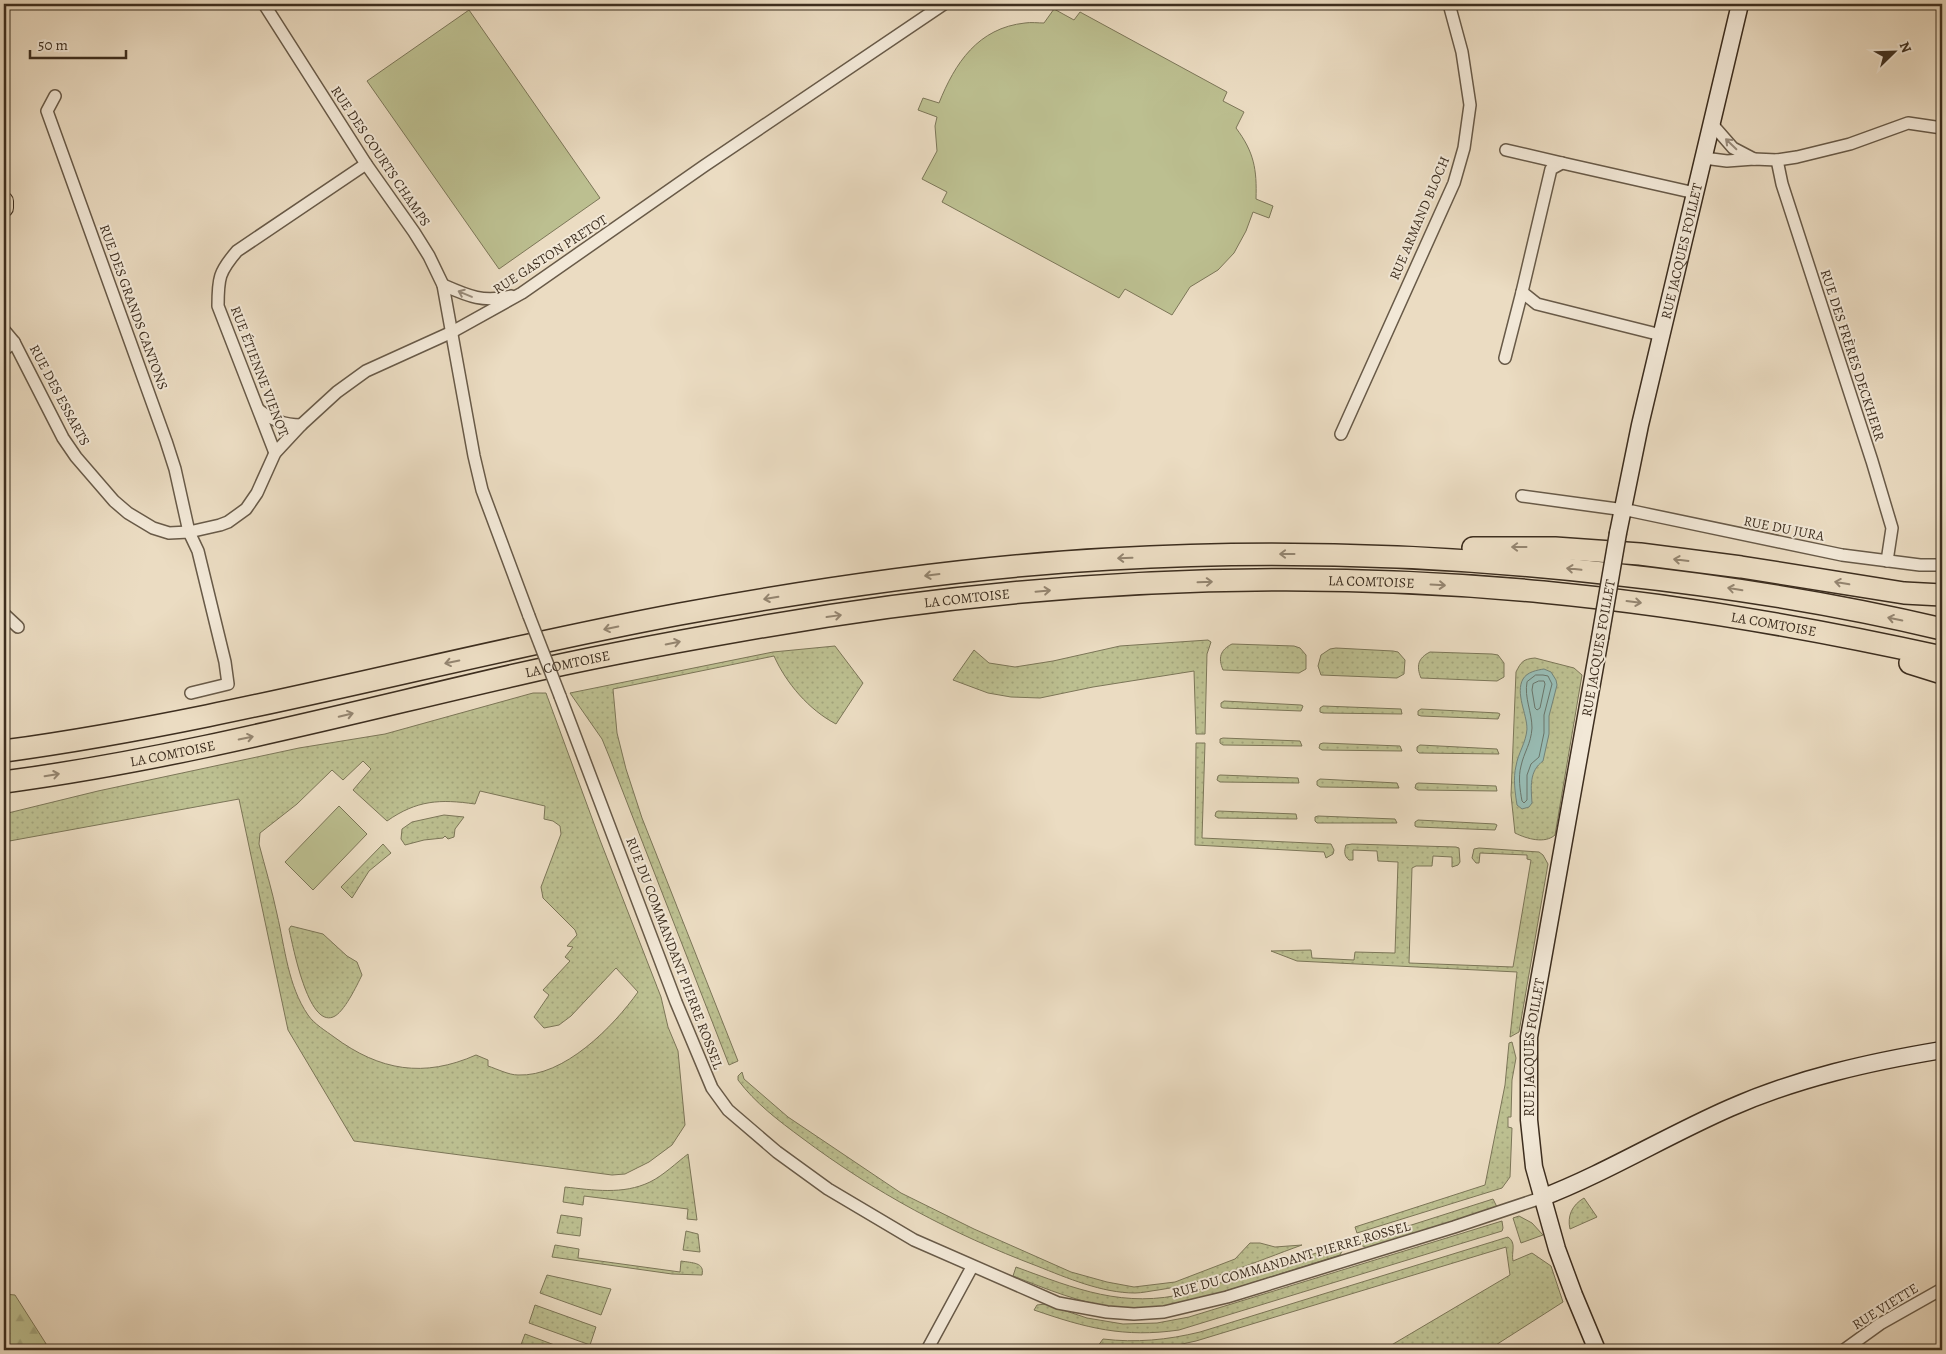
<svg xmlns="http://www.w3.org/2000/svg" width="1946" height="1354" viewBox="0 0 1946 1354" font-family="Alegreya,serif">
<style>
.grass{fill:url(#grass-dots);stroke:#7c7658;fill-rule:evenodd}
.forest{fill:url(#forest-firs);stroke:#7c7658}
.pitch{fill:#bcbf90;stroke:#7c7658}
.water{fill:#98bcb4;stroke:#748378}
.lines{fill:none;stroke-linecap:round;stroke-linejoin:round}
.shore{stroke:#6a756a;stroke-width:1}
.street-casing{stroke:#685a48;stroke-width:14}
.secondary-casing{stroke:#3d2e1f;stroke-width:19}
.primary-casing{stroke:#3d2e1f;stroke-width:20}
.highway-casing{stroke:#3d2e1f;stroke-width:24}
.street{stroke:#f2e8d7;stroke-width:11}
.secondary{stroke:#f2e8d7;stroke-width:16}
.primary{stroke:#ebdcc2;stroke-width:18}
.highway{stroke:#ebdcc2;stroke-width:21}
.street-bridge-casing{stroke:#685a48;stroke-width:14;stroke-linecap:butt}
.secondary-bridge-casing{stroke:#3d2e1f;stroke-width:19;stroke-linecap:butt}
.street-bridge{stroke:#f2e8d7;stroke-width:11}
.secondary-bridge{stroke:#f2e8d7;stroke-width:16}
.oneway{stroke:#988b7b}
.oneway2{stroke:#948570}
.labels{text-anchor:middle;stroke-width:4;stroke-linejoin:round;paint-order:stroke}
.street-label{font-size:14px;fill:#3d2e1f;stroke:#f2e8d7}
</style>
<defs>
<pattern id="grass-dots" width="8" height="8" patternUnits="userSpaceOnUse" patternTransform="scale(1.25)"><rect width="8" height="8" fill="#bcbf90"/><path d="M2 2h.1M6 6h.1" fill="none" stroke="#a2a47c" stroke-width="1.8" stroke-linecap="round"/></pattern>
<pattern id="forest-firs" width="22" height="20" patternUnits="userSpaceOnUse" patternTransform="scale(1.25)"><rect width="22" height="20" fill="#bcbf90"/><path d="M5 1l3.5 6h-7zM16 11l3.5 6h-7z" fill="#a2a47c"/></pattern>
</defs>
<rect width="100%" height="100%" fill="#ebdcc2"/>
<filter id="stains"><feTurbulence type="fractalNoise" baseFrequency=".004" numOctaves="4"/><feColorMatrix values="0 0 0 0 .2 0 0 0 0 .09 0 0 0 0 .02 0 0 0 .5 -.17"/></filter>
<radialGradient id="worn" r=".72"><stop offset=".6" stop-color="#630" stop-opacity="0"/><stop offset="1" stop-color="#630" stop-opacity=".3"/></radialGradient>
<g class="grass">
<polygon points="1208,640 1211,642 1207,654 1205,734 1196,734 1194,671 1093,687 1040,698 1011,697 988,693 953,680 974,650 989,663 1015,667 1053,661 1120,646"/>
<path d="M1232,644l62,2 6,2 6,7v14l-7,4 -76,-3c-5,-12 -3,-20 9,-26z"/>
<path d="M835,646l28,37 -27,41c-27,-14 -50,-41 -62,-68l-161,33 4,44 9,36 16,49 96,243 -9,4 -120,-309 -7,-17 -32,-46 203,-41z"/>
<polygon points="1336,648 1393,651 1398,652 1405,660 1404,674 1397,678 1321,675 1318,666 1321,655 1330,649"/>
<path d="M1430,652l62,2 6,1 6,8v14l-7,4 -76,-3c-5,-12 -3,-20 9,-26z"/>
<path d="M1535,658l39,10 8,7 -27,160c-10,9 -28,4 -40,-2l-4,-38 5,-123c5,-10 7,-13 19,-14z"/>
<path d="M533,693h13l54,147 61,157 7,30 10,24 7,74 -13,20 -23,17 -24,12 -13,1 -258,-34 -66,-111 -49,-231 -235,43v-28l94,-23 201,-43 86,-14zM363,761l8,8 -18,21 34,31c30,-21 53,-22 88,-17l5,-13 65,15 -1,13 9,2 7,5 1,8 -20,53 2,11 32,32 2,5 -10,11 6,1 -8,10 5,4 -27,29 6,5 -15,22 10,11 15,-3 12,-9 45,-48 22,24c-25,35 -74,85 -120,83 -9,0 -21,-6 -30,-9v-6l-12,-5c-52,23 -96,16 -142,-18 -8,-6 -20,-13 -26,-22 -20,-29 -23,-67 -31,-101 -5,-24 -12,-47 -18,-70l1,-11 37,-29 35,-34 11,10z"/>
<polygon points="1224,701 1301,705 1303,706 1301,711 1223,708 1221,707 1221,703"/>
<polygon points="1323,706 1401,709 1402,714 1323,713 1320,712 1320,708"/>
<polygon points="1421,709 1498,713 1500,714 1498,719 1421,716 1418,715 1418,711"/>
<polygon points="1223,738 1300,741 1302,746 1223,745 1220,743 1220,739"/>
<polygon points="1196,743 1205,743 1202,838 1331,844 1334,850 1333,854 1326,858 1324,852 1195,845"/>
<polygon points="1323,743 1400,746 1402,751 1322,750 1319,748 1320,744"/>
<polygon points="1420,745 1497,749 1499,754 1419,753 1417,751 1417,747"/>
<polygon points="1220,775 1298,778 1299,783 1220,782 1217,780 1218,776"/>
<polygon points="1320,779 1397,783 1399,788 1320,787 1317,785 1317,781"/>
<polygon points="1418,783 1496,786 1497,791 1418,790 1415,788 1416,784"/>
<polygon points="1218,811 1296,814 1297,819 1218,818 1215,816 1216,812"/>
<polygon points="444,815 464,817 455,829 454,837 448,839 445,836 443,838 424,840 405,845 401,839 402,829 412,822"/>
<polygon points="1318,816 1395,819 1397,823 1317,823 1315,821 1315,817"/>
<polygon points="1418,820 1495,824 1497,825 1495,830 1417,827 1415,826 1415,822"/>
<polygon points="383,844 391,853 369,871 352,898 341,887"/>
<path d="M1352,844l104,3 3,1 1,14 -2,3 -6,2v-10l-19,-1 -1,10h-16l-4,2 -3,95 104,4 18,-107 -4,-1v-4l-47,-2 -1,10h-3l-4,-5 2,-9 5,-1 60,4 4,3 5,9 -29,168 -9,5 7,-65 -220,-11 -26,-10 40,-1 1,8 42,2 1,-8 40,1 3,-91 -20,-1 -1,-10 -24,-1v10h-4c-5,-4 -5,-9 -3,-15z"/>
<path d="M291,926l32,8 24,22 10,6 5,13c-5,10 -18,38 -29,42 -25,10 -40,-71 -44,-88z"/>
<polygon points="1512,1042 1516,1058 1512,1080 1511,1117 1508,1117 1508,1127 1512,1128 1510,1177 1502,1188 1357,1233 1355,1227 1485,1185 1505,1085 1509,1043"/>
<path d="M742,1072l2,7 44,38 113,76 73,36 97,43 36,10 27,5 41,-5 60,-23 15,-16h10l15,4 27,-2c-47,17 -95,38 -144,45 -8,1 -16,3 -23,3 -33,0 -68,-15 -98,-27 -85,-32 -163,-74 -235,-128 -23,-17 -47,-35 -64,-58v-4z"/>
<path d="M688,1154l9,66 -10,-1 1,-10 -104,-13 -1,9 -20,-3 2,-15c28,3 58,8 85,-5 14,-7 26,-19 38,-28z"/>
<path d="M1584,1198l13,19 -27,12c-3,-13 2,-24 14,-31z"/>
<polygon points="1493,1199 1497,1207 1493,1209 1367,1248 1359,1244 1358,1242"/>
<polygon points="561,1215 582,1218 580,1236 557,1233"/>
<polygon points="1519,1216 1532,1223 1543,1235 1521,1243 1513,1218"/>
<path d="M1502,1221l1,7 -1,3 -323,99c-55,8 -93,-2 -145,-20l3,-5 8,-1 42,14 36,6 34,-1 32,-6z"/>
<polygon points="686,1231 698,1234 700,1252 683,1250"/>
<path d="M1508,1237c9,6 3,15 5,24l19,-8 19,13 12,36 -75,48h-105l127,-75 -4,-28 -310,94 -37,8 -64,1 8,-11c33,4 64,1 97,-7z"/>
<path d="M555,1245l24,4 -1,9 102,14 1,-11c11,2 24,1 21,14l-30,-1 -120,-17z"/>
<path d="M1339,1246l3,5 -2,4c-33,10 -65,21 -98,31 -40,12 -81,27 -123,22 -37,-4 -72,-19 -106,-32l3,-9c60,22 108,42 172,26z"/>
<polygon points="547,1275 611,1289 601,1315 540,1293"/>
<polygon points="535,1305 596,1327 590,1345 529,1323"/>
<polygon points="525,1334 568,1350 519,1350"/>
</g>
<polygon class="forest" points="4,1294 15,1295 50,1350 4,1350"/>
<g class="pitch">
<path d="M1054,9l20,11 6,-8 147,80 -4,9 21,11 -8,16c18,24 21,41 20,71l17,7 -4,12 -16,-6 -7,19 -12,22 -16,17 -28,17 -18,28 -47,-26 -6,9 -177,-96 5,-10 -25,-13 15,-28 -2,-25 2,-9 -19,-7 5,-12 16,5c16,-40 39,-75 86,-80 6,-1 13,0 19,0z"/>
<polygon points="469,10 600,198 499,269 367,81"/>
<polygon points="339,806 367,834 313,890 285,862"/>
</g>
<path class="water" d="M1544,669l7,3 5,8 1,5 -8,31v18l-6,27c-14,10 -12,26 -11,42l-3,4 -7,2 -5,-4c-2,-13 -4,-27 -1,-39 2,-13 10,-23 11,-37 0,-15 -12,-36 -4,-50 4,-7 14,-9 21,-10z"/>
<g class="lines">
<g class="shore">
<path d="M1536,675h7l5,1 4,8 -8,31v18l-5,24 -8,7 -4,11v25l-3,3 -2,-2c-2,-11 -4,-24 -1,-35 3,-14 10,-22 11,-38 0,-16 -8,-30 -5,-46z"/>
<polygon points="1539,681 1544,681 1545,684 1540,708 1537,710 1535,708 1532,690 1533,684"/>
</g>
<defs>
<g id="street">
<polyline points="264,4 366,164 414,232 429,256 443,285 474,456 482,490 529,616"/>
<polyline points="55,96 47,111 166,441 175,469 189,532 198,551 225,662 228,684 191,693"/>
<polyline points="1712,124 1733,148 1754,159"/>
<polyline points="1506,150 1562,163"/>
<polyline points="1704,158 1727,161 1754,159 1777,160 1797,157 1850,144 1908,123 1942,128"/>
<polyline points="1777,160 1782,184 1872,461 1892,528 1887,561"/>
<path d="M443,285c25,11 40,18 68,11"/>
<polyline points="4,330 14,342 63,438 76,457 114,501 128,513 153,528 169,533 189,532 220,525 228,522 246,509 257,493 275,453 301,425 337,392 366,371 452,332 522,293 704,166 944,4"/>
<polyline points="1661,335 1537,304 1522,292 1551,169 1562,163 1695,193"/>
<polyline points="4,350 14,342"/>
<polyline points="1505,358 1522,292"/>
<path d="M259,410c13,10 25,15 42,15"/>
<polyline points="1341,434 1454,183 1464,148 1470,105 1462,52 1449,4"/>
<path d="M275,453l-57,-147c0,-28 1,-34 19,-55l129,-87"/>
<polyline points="1522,496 1632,511 1842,555 1920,565 1942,565"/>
<polyline points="4,614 18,627"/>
<polyline points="560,696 676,1002 712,1088 728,1110 777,1152 828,1189 914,1240 1058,1303 1107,1312 1134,1314 1164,1312 1227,1297 1454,1227 1541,1198"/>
<polyline points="927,1350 972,1267"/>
<polyline points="1844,1350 1880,1324 1942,1289"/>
</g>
<g id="secondary">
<path id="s1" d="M1618,533l22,-108 100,-421"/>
<path d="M1541,1198c65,-25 125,-62 189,-90 68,-30 140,-46 212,-58"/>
<path id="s2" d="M1597,1350l-23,-55 -17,-46 -23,-82 -5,-47v-83l71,-399"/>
</g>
<polyline id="primary" points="4,201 4,208"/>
<g id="highway">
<polyline points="1473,548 1555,548 1640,554 1741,567 1904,593 1942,595"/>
<polyline points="1910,663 1942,673"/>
<path d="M4,751c228,-31 450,-95 676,-137 142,-26 286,-47 430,-55 168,-10 335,-4 502,15 111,12 221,29 330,55"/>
<path id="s3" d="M4,782c173,-23 341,-68 511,-107 74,-17 148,-31 223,-44 264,-48 538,-65 805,-39 135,13 268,36 399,65"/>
</g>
</defs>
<use href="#street" class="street-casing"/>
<use href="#secondary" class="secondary-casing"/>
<use href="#primary" class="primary-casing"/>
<use href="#highway" class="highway-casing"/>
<use href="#street" class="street"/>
<use href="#secondary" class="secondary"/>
<use href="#primary" class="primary"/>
<use href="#highway" class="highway"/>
<defs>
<polyline id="street-bridge" points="529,616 560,696"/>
<polyline id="secondary-bridge" points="1600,638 1618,533"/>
</defs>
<use href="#street-bridge" class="street-bridge-casing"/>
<use href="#secondary-bridge" class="secondary-bridge-casing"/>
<use href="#street-bridge" class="street-bridge"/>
<use href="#secondary-bridge" class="secondary-bridge"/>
</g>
<defs><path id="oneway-shaft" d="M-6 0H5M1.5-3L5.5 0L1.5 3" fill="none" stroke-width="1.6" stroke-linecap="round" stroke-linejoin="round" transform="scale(1.25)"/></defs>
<g class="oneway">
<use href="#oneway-shaft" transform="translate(1731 144) rotate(-136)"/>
<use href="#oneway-shaft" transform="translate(465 294) rotate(-157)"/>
</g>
<g class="oneway2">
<use href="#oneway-shaft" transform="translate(1519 547) rotate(-180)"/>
<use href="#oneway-shaft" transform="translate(1287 554) rotate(-180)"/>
<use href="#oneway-shaft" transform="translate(1125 558) rotate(178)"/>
<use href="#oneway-shaft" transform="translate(1681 560) rotate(-173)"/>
<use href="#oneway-shaft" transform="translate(1574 569) rotate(-174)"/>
<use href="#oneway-shaft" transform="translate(932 575) rotate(173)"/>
<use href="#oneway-shaft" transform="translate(1205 582) rotate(-2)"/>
<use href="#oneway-shaft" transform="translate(1842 583) rotate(-170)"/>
<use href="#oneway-shaft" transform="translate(1438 585) rotate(3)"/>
<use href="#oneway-shaft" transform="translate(1735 589) rotate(-171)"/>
<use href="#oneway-shaft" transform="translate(1043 591) rotate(-5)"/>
<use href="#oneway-shaft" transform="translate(771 598) rotate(171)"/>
<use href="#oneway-shaft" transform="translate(1634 602) rotate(7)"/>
<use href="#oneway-shaft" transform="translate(834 616) rotate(-8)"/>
<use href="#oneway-shaft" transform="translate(1895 619) rotate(-168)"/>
<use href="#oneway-shaft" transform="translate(611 628) rotate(168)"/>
<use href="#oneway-shaft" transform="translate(673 643) rotate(-11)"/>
<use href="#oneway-shaft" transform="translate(452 662) rotate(168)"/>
<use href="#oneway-shaft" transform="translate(346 715) rotate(-13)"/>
<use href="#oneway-shaft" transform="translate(246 738) rotate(-12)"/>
<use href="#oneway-shaft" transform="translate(52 775) rotate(-9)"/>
</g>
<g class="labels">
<g class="street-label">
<text transform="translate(381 156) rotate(56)" y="5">RUE DES COURTS CHAMPS</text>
<text transform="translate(1419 218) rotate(-67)" y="5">RUE ARMAND BLOCH</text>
<text dy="5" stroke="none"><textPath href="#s1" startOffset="289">RUE JACQUES FOILLET</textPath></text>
<text transform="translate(550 254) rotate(-33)" y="5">RUE GASTON PRETOT</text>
<text transform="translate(134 307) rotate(70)" y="5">RUE DES GRANDS CANTONS</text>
<text transform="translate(1853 355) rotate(72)" y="5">RUE DES FRÈRES DECKHERR</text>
<text transform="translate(260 371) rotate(69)" y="5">RUE ÉTIENNE VIENOT</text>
<text transform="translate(60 395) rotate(62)" y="5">RUE DES ESSARTS</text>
<text transform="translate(1784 528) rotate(11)" y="5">RUE DU JURA</text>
<text dy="5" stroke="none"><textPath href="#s3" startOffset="1386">LA COMTOISE</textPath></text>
<text dy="5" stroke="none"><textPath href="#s3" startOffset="981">LA COMTOISE</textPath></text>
<text dy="5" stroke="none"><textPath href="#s3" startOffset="1791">LA COMTOISE</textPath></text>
<text transform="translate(1598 648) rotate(-80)" y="5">RUE JACQUES FOILLET</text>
<text dy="5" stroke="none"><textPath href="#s3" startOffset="576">LA COMTOISE</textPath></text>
<text dy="5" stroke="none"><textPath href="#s3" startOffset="171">LA COMTOISE</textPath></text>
<text transform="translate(675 953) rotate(69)" y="5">RUE DU COMMANDANT PIERRE ROSSEL</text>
<text dy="5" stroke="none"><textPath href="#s2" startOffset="314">RUE JACQUES FOILLET</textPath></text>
<text transform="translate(1291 1259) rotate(-16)" y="5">RUE DU COMMANDANT PIERRE ROSSEL</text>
<text transform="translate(1885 1306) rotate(-32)" y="5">RUE VIETTE</text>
</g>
</g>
<rect width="1946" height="1354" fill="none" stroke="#ebdcc2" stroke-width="20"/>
<rect x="5" y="5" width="1936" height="1344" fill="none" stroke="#3d2e1f" stroke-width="2.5"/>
<rect x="10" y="10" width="1926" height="1334" fill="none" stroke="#3d2e1f"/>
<g transform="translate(1894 52) rotate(67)" stroke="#f2e8d7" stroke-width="4" paint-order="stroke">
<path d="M0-4L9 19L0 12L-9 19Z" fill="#3d2e1f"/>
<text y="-8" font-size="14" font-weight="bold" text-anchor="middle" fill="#3d2e1f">N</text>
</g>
<path d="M30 50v8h96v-8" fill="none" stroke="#3d2e1f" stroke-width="2.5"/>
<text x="38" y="50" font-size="15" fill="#3d2e1f" stroke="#f2e8d7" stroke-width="4" paint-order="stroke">50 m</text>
<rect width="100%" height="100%" filter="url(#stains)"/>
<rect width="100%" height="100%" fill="url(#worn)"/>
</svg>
